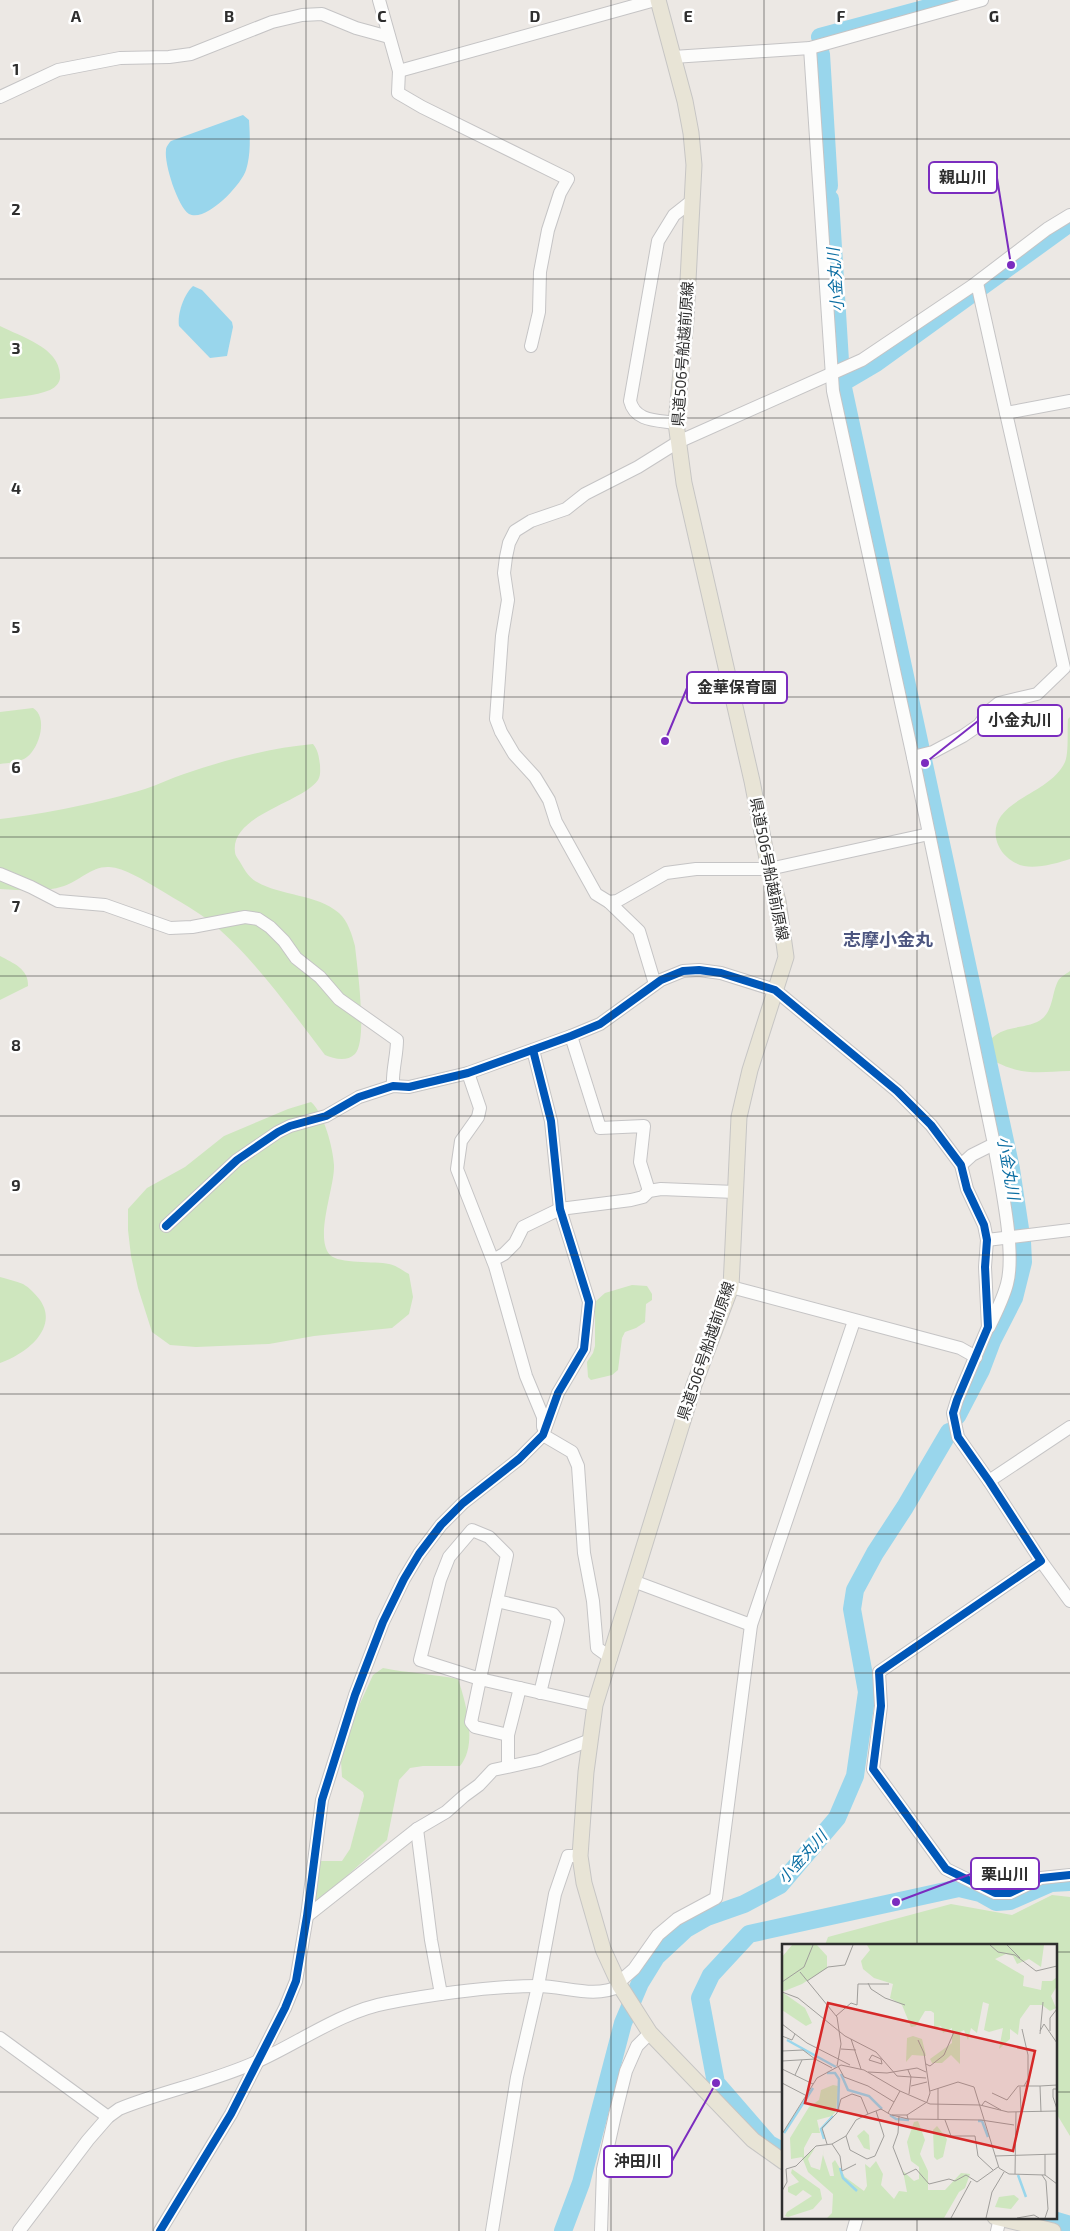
<svg xmlns="http://www.w3.org/2000/svg" width="1070" height="2231" viewBox="0 0 1070 2231" font-family="'Exo 2','Noto Sans JP',sans-serif">
<style>
.green{fill:#cee6be}
.water{fill:#99d6ec}
.lines{fill:none;stroke-linecap:round;stroke-linejoin:round}
.river{stroke:#99d6ec;stroke-width:18}
.minor-casing{stroke:#c5c4c5;stroke-width:14}
.major-casing{stroke:#c6c5c4;stroke-width:17}
.minor{stroke:#fcfcfb;stroke-width:12}
.major{stroke:#e8e4d6;stroke-width:15}
.cycleway-casing{stroke:#fff;stroke-width:11}
.cycleway{stroke:#0057b8;stroke-width:8}
.grid{fill:none;stroke:#2e2e2e;stroke-width:1;stroke-opacity:0.55}
.labels{text-anchor:middle;stroke-width:5;stroke-linejoin:round;paint-order:stroke}
.street-label{font-size:15px;fill:#2e2e2e;stroke:#fff}
.water-label{font-size:16px;font-style:italic;fill:#0d6fa3;stroke:#fff}
.quarter-label{font-size:18px;font-weight:bold;fill:#4d5680;stroke:#fff}
.inset-river{fill:none;stroke:#99d6ec;stroke-width:2.5}
.inset-road{fill:none;stroke:#a09e9b;stroke-width:1}
.view{fill:#d62828;fill-opacity:0.15;stroke:#d62828;stroke-width:2.5}
.inset-edge{fill:none;stroke:#2e2e2e;stroke-width:2.5}
.grid-label{font-size:16px;text-anchor:middle;font-weight:bold;fill:#2e2e2e;stroke:#fff;stroke-width:5;stroke-linejoin:round;paint-order:stroke}
.leader{fill:none;stroke:#7b2cbf;stroke-width:2}
.callout-dot{fill:#7b2cbf;stroke:#fff;stroke-width:2}
.callout{fill:#fff;stroke:#7b2cbf;stroke-width:2}
.callout-label{font-size:16px;text-anchor:middle;font-weight:bold;fill:#2e2e2e}
</style>
<rect width="100%" height="100%" fill="#ece8e4"/>
<g class="green">
<path d="M0,326c21,11 59,21 60,49 1,7 -4,12 -10,15 -15,6 -34,7 -50,9z"/>
<path d="M33,708c15,9 7,39 -6,49 -6,5 -19,6 -27,7v-52z"/>
<path d="M1070,717v142c-12,4 -33,10 -46,7 -22,-5 -37,-30 -23,-50 14,-20 52,-28 64,-54 4,-9 2,-32 3,-43z"/>
<path d="M313,744c5,6 6,13 7,21 0,5 1,10 -2,15 -16,23 -88,35 -83,72 0,3 3,7 5,10 4,7 9,16 17,20 24,14 60,12 82,31 9,8 13,22 16,33 2,20 13,95 0,108 -8,8 -21,5 -30,1 -33,-43 -65,-89 -105,-125 -18,-17 -42,-29 -63,-42 -14,-8 -32,-20 -48,-21 -17,-1 -30,14 -45,19 -21,7 -42,4 -64,3v-70c45,-5 102,-17 145,-30 13,-4 26,-11 39,-15 41,-14 85,-26 129,-30z"/>
<path d="M0,956c13,7 29,13 28,30l-28,14z"/>
<path d="M1070,971v100c-33,1 -48,5 -78,-11v-22c14,-14 37,-8 51,-20 10,-9 9,-25 15,-37 2,-4 8,-7 12,-10z"/>
<path d="M311,1102c13,11 22,46 23,63 1,22 -20,73 -4,90 9,9 45,6 59,9 7,1 14,7 20,10l4,23 -4,17 -17,14 -78,8 -45,8 -73,3 -26,-2 -18,-13 -14,-44 -7,-32 -3,-26v-21l19,-21 38,-21 39,-31 64,-27z"/>
<path d="M0,1277c7,2 16,4 23,7 7,4 12,10 17,16 20,29 -16,55 -40,63z"/>
<polygon points="632,1285 647,1286 652,1294 652,1300 646,1304 645,1322 636,1328 625,1332 622,1338 618,1370 612,1375 591,1380 588,1377 587,1362 593,1353 595,1346 595,1302 605,1293"/>
<path d="M383,1668c25,5 50,6 75,11 8,24 20,66 2,87h-37l-13,2 -11,12 -12,60 -74,66 7,-45h22l8,-12 14,-53 -1,-4 -21,-15 -1,-16 6,-29 26,-57z"/>
<polygon points="1052,1895 1070,1897 1070,2136 1056,2113 1056,1945 825,1945 828,1937 951,1904 1012,1915"/>
</g>
<g class="water">
<path d="M243,115l6,5c1,16 2,35 -3,50 -4,14 -40,53 -57,44 -11,-7 -25,-50 -23,-64 0,-3 3,-7 5,-9z"/>
<path d="M193,286l9,4 30,32 1,5 -6,29 -17,2 -31,-32c-2,-12 5,-32 14,-40z"/>
</g>
<g class="lines">
<g class="river">
<polyline points="820,37 957,0"/>
<polyline points="821,54 829,186"/>
<polyline points="830,199 840,361"/>
<polyline points="957,1416 981,1370 992,1341 1014,1298 1023,1262 1022,1242 1011,1169 842,383 876,363 1070,223"/>
<polyline points="784,2152 769,2144 716,2083 700,1998 711,1975 749,1934 959,1888 980,1893 996,1902 1010,1901 1051,1883 1070,1882"/>
<polyline points="1043,2217 1070,2225"/>
<polyline points="563,2231 581,2183 623,2023 640,1983 656,1957 686,1929 707,1917 744,1904 780,1885 837,1818 855,1776 867,1692 852,1609 855,1590 875,1553 905,1507 949,1432"/>
</g>
<defs>
<g id="minor">
<polyline points="379,0 399,71 398,93 422,107 568,179 560,193 548,230 540,272 539,312 531,346"/>
<polyline points="810,48 833,391 913,757 994,1144 972,1155 961,1165"/>
<polyline points="673,57 810,48 982,0"/>
<polyline points="399,71 655,0"/>
<polyline points="0,97 58,70 120,58 169,57 191,54 272,22 302,15 322,14 356,28 389,37"/>
<polyline points="977,283 1006,413"/>
<path d="M676,423c-18,-3 -41,-1 -46,-22l28,-160 16,-26 19,-15"/>
<polyline points="913,757 933,752 963,736 979,725 989,711 999,703 1037,694 1064,668 1006,413 1070,401"/>
<path d="M0,874l31,13 27,14 47,4 65,23 22,-1 53,-10 13,2 12,8 14,14 12,17 24,19 19,22 58,41c0,16 -5,30 -4,46"/>
<polyline points="609,902 617,901 666,873 696,869 769,869 929,834"/>
<polyline points="655,984 639,931 609,902 596,894 556,822 549,800 535,777 514,754 501,732 496,719 502,636 508,600 504,573 506,557 509,543 515,531 531,521 566,509 585,494 638,467 678,442 862,360 972,286 1047,229 1070,215"/>
<polyline points="571,1036 600,1128 644,1126 640,1162 649,1191"/>
<polyline points="468,1073 480,1108 478,1117 461,1141 457,1169 495,1266 526,1376 543,1417 543,1427"/>
<polyline points="166,1226 237,1160 278,1132 290,1126 326,1116 359,1097 393,1086 409,1087 468,1073 571,1036 600,1024 661,980 683,971 699,970 721,973 775,990 897,1091 931,1125 961,1165 967,1189 984,1225 987,1240 985,1267 988,1327 957,1400 953,1413 958,1437 989,1481 1041,1561 879,1672 881,1706 873,1769 946,1869 995,1893 1010,1893 1041,1878 1070,1875"/>
<polyline points="987,1240 1070,1230"/>
<polyline points="493,1260 504,1254 515,1243 523,1227 560,1209 631,1200 643,1197 649,1191 661,1189 735,1192"/>
<polyline points="731,1287 960,1348 976,1357"/>
<path d="M989,1327c7,-14 14,-28 18,-43 9,-33 -7,-104 -13,-140"/>
<polyline points="543,1435 572,1452 578,1466 584,1553 593,1601 597,1648 611,1658"/>
<polyline points="989,1481 1070,1427"/>
<polygon points="472,1530 489,1537 507,1555 480,1679 420,1660 440,1580 449,1557"/>
<polyline points="1041,1561 1070,1601"/>
<polyline points="633,1581 751,1625"/>
<polyline points="497,1601 553,1614 558,1620 540,1693"/>
<polyline points="508,1735 475,1727 471,1722 480,1679 595,1705"/>
<polyline points="508,1766 508,1735 520,1688"/>
<polyline points="417,1829 431,1940 441,1994"/>
<polyline points="307,1916 417,1829 446,1812 464,1796 479,1785 493,1770 539,1760 590,1740"/>
<polyline points="618,1983 634,1969 658,1935 677,1919 716,1898 751,1625 854,1321"/>
<polyline points="0,2038 108,2117"/>
<path d="M19,2231l69,-91 20,-23 11,-8c44,-18 93,-27 137,-47 41,-18 86,-51 131,-59 49,-9 101,-17 151,-17 27,0 56,13 82,0"/>
<polyline points="160,2231 231,2114 285,2008 296,1981 307,1916 322,1800 355,1695 383,1622 404,1579 419,1554 441,1525 463,1503 519,1459 543,1435 558,1393 584,1349 589,1302 560,1209 551,1121 533,1050"/>
<polyline points="492,2231 517,2077 538,1986 555,1894 568,1856 580,1856"/>
<polyline points="601,2231 603,2169 615,2115 626,2071 637,2046 650,2033"/>
<polyline points="853,2231 857,2217"/>
<polyline points="997,2231 1000,2218"/>
</g>
<g id="major">
<polyline points="658,0 685,101 691,133 694,165 686,319 676,423 684,483 752,781 769,869 778,901 786,957 750,1070 739,1117 731,1287 694,1385 595,1705 586,1772 580,1856 584,1883 603,1949 620,1986 650,2033 753,2140 784,2162"/>
<polyline points="995,2217 1053,2231"/>
</g>
</defs>
<use href="#minor" class="minor-casing"/>
<use href="#major" class="major-casing"/>
<use href="#minor" class="minor"/>
<use href="#major" class="major"/>
<defs>
<g id="cycleway">
<polyline points="166,1226 237,1160 278,1132 290,1126 326,1116 359,1097 393,1086 409,1087 468,1073 571,1036 600,1024 661,980 683,971 699,970 721,973 775,990 897,1091 931,1125 961,1165 967,1189 984,1225 987,1240 985,1267 988,1327 957,1400 953,1413 958,1437 989,1481 1041,1561 879,1672 881,1706 873,1769 946,1869 995,1893 1010,1893 1041,1878 1070,1875"/>
<polyline points="160,2231 231,2114 285,2008 296,1981 307,1916 322,1800 355,1695 383,1622 404,1579 419,1554 441,1525 463,1503 519,1459 543,1435 558,1393 584,1349 589,1302 560,1209 551,1121 533,1050"/>
</g>
</defs>
<use href="#cycleway" class="cycleway-casing"/>
<use href="#cycleway" class="cycleway"/>
</g>
<path class="grid" d="M153,0v2231M306,0v2231M459,0v2231M611,0v2231M764,0v2231M917,0v1945M0,139h1070M0,279h1070M0,418h1070M0,558h1070M0,697h1070M0,837h1070M0,976h1070M0,1116h1070M0,1255h1070M0,1394h1070M0,1534h1070M0,1673h1070M0,1813h1070M0,1952h784M1056,1952h14M0,2092h784M1056,2092h14M917,2217v14"/>
<g class="labels">
<g class="street-label">
<text transform="translate(683 354) rotate(-86)" y="5">県道506号船越前原線</text>
<text transform="translate(769 869) rotate(79)" y="5">県道506号船越前原線</text>
<text transform="translate(706 1351) rotate(-71)" y="5">県道506号船越前原線</text>
</g>
<g class="water-label">
<text transform="translate(835 280) rotate(-94)" y="6">小金丸川</text>
<text transform="translate(1009 1168) rotate(80)" y="6">小金丸川</text>
<text transform="translate(802 1857) rotate(-48)" y="6">小金丸川</text>
</g>
<g class="quarter-label">
<text x="888" y="946">志摩小金丸</text>
</g>
</g>
<g transform="translate(782 1944)">
<rect width="275" height="275" fill="#ece8e4"/>
<path d="M10,1h25l10,11v12l-25,16 -20,8 23,16 7,15 -6,3 -24,-16v-53zM85,1h177l-3,22 -12,-8 -12,5 -4,-8 -7,-2 -11,5 29,17 -1,10 18,4 1,-9h10l5,-4v9l-6,10 5,12 -6,3 -8,-6h-12l-10,14 -2,16 -8,-6v10l-11,10 4,-21 -14,4 -5,-2 5,-26 -6,-2 -6,31 -6,-5 -3,12 -4,-10 -4,2v32l-9,-9 -9,8h-10l-2,-4 22,-16v-15l-9,5 -2,-7 -7,2v-15l-3,-2h-6l-9,15 -5,1 -9,-22 -12,-7 3,-14 -19,-6 -11,-9 -2,-8 9,-11zM131,92l9,3 4,17 -14,-1 -6,7 1,-24zM51,141l5,1 -2,25 -4,5 -15,4 3,13h-8l-8,15v9l11,-9 -7,11 3,8 9,3 4,-21 -1,6 7,21h4l-2,-13 3,-3 10,17 19,14 3,-5 -2,-22 5,4 6,-7 7,13 -2,11 13,14 5,-8 8,1 -4,-21 11,10 5,-2v-12l-8,-6 -4,-19 7,-20 4,-1 7,19 -5,14 8,17v19h17l16,-17 9,1 -5,14 -6,4 -15,26h-117l5,-5 1,-19 -25,-22 -6,-15 -11,2 -1,-21 19,-31 10,-7 2,-10zM155,182l10,13 -4,18 -6,3 -3,-3 -1,-27zM82,186l5,5 1,15 -6,-2 -7,-12zM10,225l28,20 2,10 -9,10 -25,8 -3,-1 2,-4 25,-16 -9,-6 -7,6 -8,-4v-5l11,-5 -8,-9zM232,251l5,4 -8,10 -16,-2 4,-10z" fill="#cee6be"/>
<path class="inset-river" d="M5,96l49,27M45,129h8l4,6 -1,30M59,130l7,16 21,6 13,13M108,171l6,4 13,1M196,177h4l6,16M2,189l29,-45M42,195l-3,-10 12,-13M58,224l3,10 14,13M236,231l8,22"/>
<path class="inset-road" d="M208,1l8,7 17,3 21,16 21,-5M225,1l13,13M18,28l37,45 4,27 -4,22M25,37l21,-14 17,-2 8,-20M0,38l22,-15 9,-22M86,39l3,6 14,9 20,7M0,48l16,6 47,38 31,16 21,24 29,2M54,72l15,-13 6,2 1,-21h31M0,80l25,19 43,22M240,85l6,26v24l-4,7M258,87l4,-7 13,19M268,87v-13l7,-9M258,90l3,-32M0,92l10,4 3,-6M69,95l10,30M59,105l15,1M0,107l21,-1 12,9M90,111l9,4 1,5 -13,-4zM0,117l33,-2 17,9M144,120l4,2 14,-11 10,-23M56,122l6,11 24,9 26,16M0,125l31,15M126,126l3,7 -2,17M86,128l19,1 30,-5 9,4M13,131l7,-15M0,139l25,13M129,142l16,-4M258,142l17,-1M238,143l1,25M275,145h-4v8l4,12M148,147l28,-9 16,5 25,81 10,6 36,1 12,9M210,149l15,7 11,-14h22l1,26M200,161l3,-4 16,9M106,169l12,-22M110,171l16,4M125,171l1,4 73,1 33,5M117,172l-1,17 -5,14 11,28 12,-6 13,15 20,-5 6,2 11,-6 11,7 21,-15M156,176v-32M163,176l6,16h24l3,20 15,14M0,190l35,-56 24,-13 23,5 36,21 30,13 50,1 28,7 49,-1M64,192l4,14 17,9 8,-3 9,-20 -8,-25M45,200l-5,-16 15,-15 4,-14 11,-5 9,3 7,17 13,-5 10,6h16l20,-13 3,-9 -6,-40 -6,-13M50,200l8,12 2,15 14,-7M263,210v21M213,212l62,-2M4,225l10,-3 20,-20 16,-2 14,-8 10,-16 12,-6M233,230l1,-62M260,231l4,6 2,28 -3,9M0,247l5,-9 -1,-13M169,274l20,-37M204,274l6,-26 12,-20M235,274l17,-3 5,3"/>
<path class="view" d="M46,59l207,48 -22,100 -208,-48z"/>
<rect width="275" height="275" class="inset-edge"/>
</g>
<g class="grid-label">
<text x="76" y="22">A</text>
<text x="229" y="22">B</text>
<text x="382" y="22">C</text>
<text x="535" y="22">D</text>
<text x="688" y="22">E</text>
<text x="841" y="22">F</text>
<text x="994" y="22">G</text>
<text x="16" y="75">1</text>
<text x="16" y="215">2</text>
<text x="16" y="354">3</text>
<text x="16" y="494">4</text>
<text x="16" y="633">5</text>
<text x="16" y="773">6</text>
<text x="16" y="912">7</text>
<text x="16" y="1051">8</text>
<text x="16" y="1191">9</text>
</g>
<path class="leader" d="M1011 265L997 178M665 741L687 688M925 763L978 721M896 1902L971 1874M716 2083L672 2161"/>
<g class="callout-dot">
<circle cx="1011" cy="265" r="5"/>
<circle cx="665" cy="741" r="5"/>
<circle cx="925" cy="763" r="5"/>
<circle cx="896" cy="1902" r="5"/>
<circle cx="716" cy="2083" r="5"/>
</g>
<g class="callout">
<rect x="929" y="162" width="68" height="31" rx="5"/>
<rect x="687" y="672" width="100" height="31" rx="5"/>
<rect x="978" y="705" width="84" height="31" rx="5"/>
<rect x="971" y="1858" width="68" height="31" rx="5"/>
<rect x="604" y="2146" width="68" height="31" rx="5"/>
</g>
<g class="callout-label">
<text x="963" y="183">親山川</text>
<text x="737" y="693">金華保育園</text>
<text x="1020" y="726">小金丸川</text>
<text x="1005" y="1880">栗山川</text>
<text x="638" y="2167">沖田川</text>
</g>
</svg>
